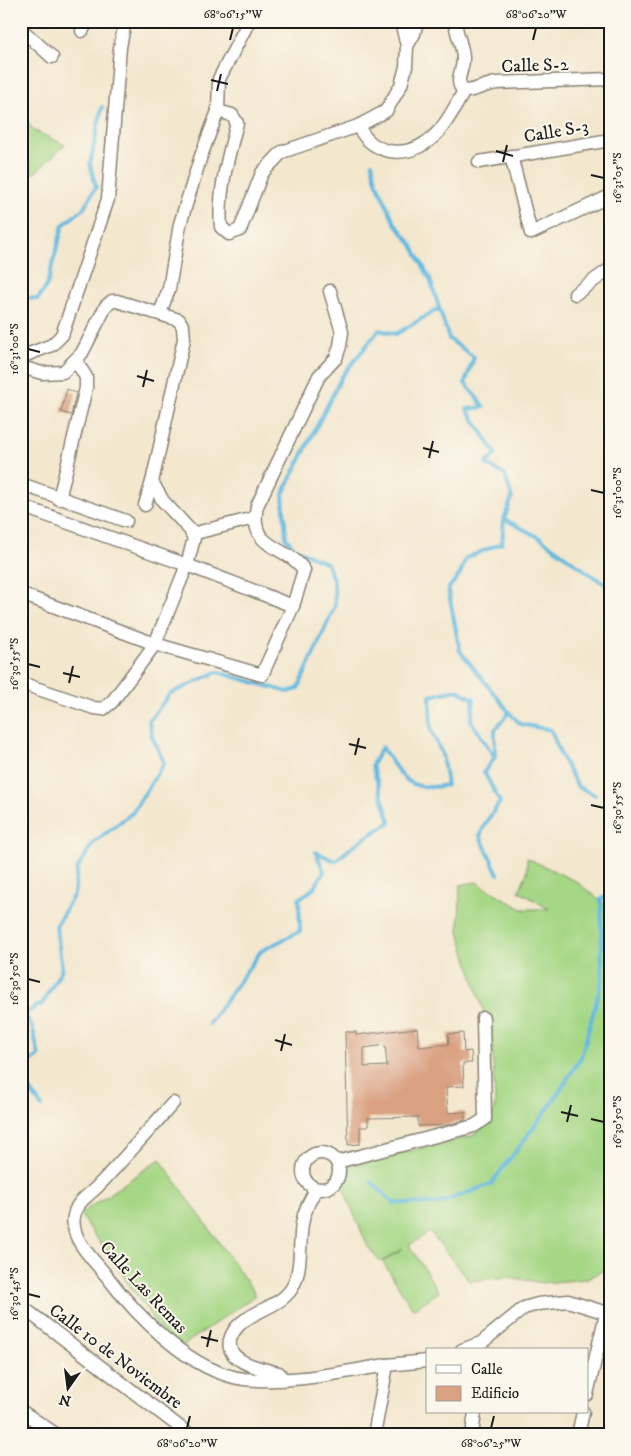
<svg xmlns="http://www.w3.org/2000/svg" width="631" height="1456" viewBox="0 0 631 1456" font-family="'IM FELL DW Pica',serif">
<style>
.grass{fill:#a6d785;stroke:#617a50}
.lines{fill:none;stroke-linecap:round;stroke-linejoin:round}
.stream{stroke:#62badf;stroke-width:4}
.building{fill:#d9a081;fill-rule:evenodd}
.minor-casing{stroke:#888275;stroke-width:15}
.minor{stroke:#fff;stroke-width:12}
.ticks{fill:none;stroke:#1c1c1c;stroke-width:2}
.labels{text-anchor:middle;stroke-width:4;stroke-linejoin:round;paint-order:stroke}
.street-label{font-size:18px;fill:#1c1c1c;stroke:#fbf7ec}
.neatline{fill:none;stroke:#1c1c1c;stroke-width:2}
.ticks-label{font-size:12px;text-anchor:middle;fill:#1c1c1c}
</style>
<rect width="100%" height="100%" fill="#fbf7ec"/>
<filter id="ink" filterUnits="userSpaceOnUse"><feTurbulence type="fractalNoise" baseFrequency=".02" numOctaves="2"/><feDisplacementMap in="SourceGraphic" scale="10" xChannelSelector="R" yChannelSelector="G"/><feConvolveMatrix kernelMatrix="1 2 1 2 8 2 1 2 1" color-interpolation-filters="sRGB"/></filter>
<filter id="wash" filterUnits="userSpaceOnUse"><feTurbulence type="fractalNoise" baseFrequency=".0096" numOctaves="4" result="noise"/><feDisplacementMap in="SourceGraphic" scale="20" xChannelSelector="R" yChannelSelector="G"/><feGaussianBlur stdDeviation="1.12" result="paint"/><feColorMatrix in="noise" values="0 0 0 0 0 0 0 0 0 0 0 0 0 0 0 0 0 1.4 0 .05"/><feComposite in="paint" operator="in"/></filter>
<g filter="url(#wash)">
<rect width="100%" height="100%" fill="#f3e7ce"/>
<g class="grass">
<polygon points="21,112 33,130 65,145 36,172 21,176"/>
<polygon points="527,858 577,882 610,908 610,1267 586,1279 542,1283 509,1277 469,1281 430,1232 409,1245 439,1292 413,1309 383,1262 403,1249 381,1262 368,1247 343,1188 346,1166 472,1136 490,1122 495,1104 492,1039 459,932 460,885 476,882 522,909 549,909 519,891 527,873"/>
<polygon points="160,1159 256,1295 175,1351 80,1214"/>
</g>
<g class="lines">
<g class="stream">
<polyline points="372,163 376,181 394,222 412,245 430,279 449,339 474,357 465,383 484,407 467,409 496,454 486,464 505,475 512,498 504,519 502,543 466,558 460,574 448,589 460,651 509,712 495,730 495,757 484,772 500,802 485,824 480,836 498,874"/>
<polyline points="21,297 38,299 47,285 63,225 83,209 96,187 90,164 102,107"/>
<polyline points="504,519 542,539 587,572 610,587"/>
<polyline points="509,712 520,724 551,730 561,756 578,787 595,795"/>
<path d="M209,1024l52,-73 39,-20 -1,-32 14,-10 11,-17 -8,-20 19,9 22,-18 33,-21 -18,-57 10,-18c20,30 25,46 65,38l-5,-31 -11,-24 -1,-34 27,-6 17,9 -3,22 23,35"/>
<polyline points="21,1067 39,1056 33,1030 25,1013 42,1004 62,969 56,926 74,894 77,869 93,843 132,813 164,763 152,736 149,721 170,694 217,672 288,692 298,689 335,606 334,582 327,563 295,549 286,538 283,494 342,376 379,330 396,334 438,309"/>
<polyline points="21,1077 42,1107"/>
<polyline points="371,1182 394,1203 437,1204 491,1184 552,1103 581,1057 602,981 601,899 610,896"/>
</g>
</g>
<g id="blocks">
<g class="building">
<polygon points="67,389 76,393 71,415 61,412"/>
<path d="M417,1028l2,19 30,-3 -1,-10 15,-1 1,19 7,-1 1,12h-9l1,23 -18,1 2,26 17,-1v8l-19,5 -28,1v-9l-50,1v9h-8v17l-12,1 -3,-113h11v3zM385,1045l2,21 -23,1v-19z"/>
</g>
</g>
</g>
<g filter="url(#ink)">
<use href="#blocks" fill-opacity="0" stroke="#888275" stroke-width="1"/>
<g class="lines">
<defs>
<g id="minor">
<path d="M455,21c1,14 9,27 8,40 -1,12 -9,21 1,30"/>
<polyline points="21,29 52,57"/>
<polyline points="82,31 88,21"/>
<polyline points="407,46 414,34 417,21"/>
<path d="M464,91c9,1 22,-7 33,-8l113,-4"/>
<path d="M218,111l14,4 5,8c-9,34 -19,69 -16,104l8,7 11,-4 22,-57 20,-21 76,-26 28,-15 15,-26 5,-18 1,-21 -4,-16 2,-9"/>
<path d="M358,126c17,34 57,33 81,5 10,-11 17,-26 25,-40"/>
<polyline points="511,156 531,233 610,196"/>
<polyline points="479,162 610,140"/>
<polyline points="575,294 610,269"/>
<polyline points="160,313 169,289 180,224 201,156 218,111 219,79 249,21"/>
<polyline points="21,357 52,345 62,335 108,199 120,47 125,21"/>
<polyline points="21,367 42,373 63,372 82,353 106,306 112,301 117,301 179,320 183,327 184,339 152,482 145,505"/>
<polyline points="21,484 126,521"/>
<polyline points="59,499 86,388 86,377 76,361"/>
<polyline points="21,506 187,565 293,606"/>
<polyline points="192,534 254,518"/>
<path d="M21,594l134,50 107,31 31,-69 11,-36c-18,-26 -56,-19 -47,-64l62,-130 17,-18 4,-12 2,-14 -12,-41"/>
<polyline points="21,683 94,708 103,709 112,702 155,644 187,565 194,538 190,530 163,501 152,482"/>
<path d="M173,1103c-25,28 -50,57 -76,84 -8,8 -19,14 -22,25 -8,24 17,46 30,62 31,41 85,98 139,105 47,5 97,-7 143,-14"/>
<circle cx="321" cy="1171" r="18"/>
<polyline points="337,1162 474,1126 485,1119 483,1018"/>
<polyline points="21,1306 190,1435"/>
<polyline points="462,1350 481,1343 524,1308 538,1304 568,1301 610,1314"/>
<path d="M283,1379l-4,-6c-15,-4 -54,-10 -49,-33 8,-30 53,-29 64,-56 8,-18 5,-40 8,-60 2,-13 8,-24 14,-35"/>
<polyline points="587,1394 606,1314 610,1309"/>
<polyline points="21,1411 57,1435"/>
<polyline points="374,1435 387,1365 427,1361"/>
<polyline points="472,1435 475,1412"/>
<polyline points="578,1435 583,1412"/>
</g>
</defs>
<use href="#minor" class="minor-casing"/>
<use href="#minor" class="minor"/>
</g>
</g>
<path class="ticks" d="M230,40l3,-12M533,40l3,-12M211,80l17,4M217,91l4,-17M496,151l17,5M503,162l4,-17M591,175l13,3M28,349l12,3M137,376l17,5M143,387l4,-17M423,448l16,4M429,458l4,-17M591,490l13,3M28,664l12,3M63,673l17,4M69,683l4,-17M349,744l17,4M355,755l4,-17M591,805l13,3M28,979l12,3M275,1040l17,5M281,1051l4,-17M561,1112l17,4M591,1119l13,3M567,1122l4,-17M28,1294l12,3M201,1337l17,4M207,1347l4,-17M187,1428l3,-12M491,1428l3,-12"/>
<g class="labels">
<g class="street-label">
<text transform="translate(535 65) rotate(-2)" y="6">Calle S-2</text>
<text transform="translate(556 131) rotate(-10)" y="6">Calle S-3</text>
<text transform="translate(144 1287) rotate(47)" y="6">Calle Las Remas</text>
<text transform="translate(116 1356) rotate(37)" y="6">Calle 10 de Noviembre</text>
</g>
</g>
<rect width="631" height="1456" fill="none" stroke="#fbf7ec" stroke-width="55"/>
<rect x="426" y="1348" width="162" height="65" fill="#fbf7ec" stroke="#a29f99"/>
<rect x="436" y="1365" width="25" height="8" fill="#ffffff" stroke="#a29f99"/>
<text x="471" y="1374" font-size="15" fill="#1c1c1c">Calle</text>
<rect x="436" y="1386" width="25" height="15" fill="#d9a081" stroke="#a29f99"/>
<text x="471" y="1398" font-size="15" fill="#1c1c1c">Edificio</text>
<g transform="translate(68 1388) rotate(194)" stroke="#fbf7ec" stroke-width="4" paint-order="stroke">
<path d="M0-4L9 19L0 12L-9 19Z" fill="#1c1c1c"/>
<text y="-8" font-size="14" font-weight="bold" text-anchor="middle" fill="#1c1c1c">N</text>
</g>
<rect x="28" y="28" width="576" height="1400" class="neatline"/>
<g class="ticks-label">
<text x="233" y="18">68°06'15"W</text>
<text x="536" y="18">68°06'20"W</text>
<text transform="translate(617 178) rotate(-90)" y="4">16°31'05"S</text>
<text transform="translate(14 349) rotate(-90)" y="4">16°31'00"S</text>
<text transform="translate(617 493) rotate(-90)" y="4">16°31'00"S</text>
<text transform="translate(14 664) rotate(-90)" y="4">16°30'55"S</text>
<text transform="translate(617 808) rotate(-90)" y="4">16°30'55"S</text>
<text transform="translate(14 979) rotate(-90)" y="4">16°30'50"S</text>
<text transform="translate(617 1122) rotate(-90)" y="4">16°30'50"S</text>
<text transform="translate(14 1294) rotate(-90)" y="4">16°30'45"S</text>
<text x="187" y="1447">68°06'20"W</text>
<text x="491" y="1447">68°06'25"W</text>
</g>
</svg>
